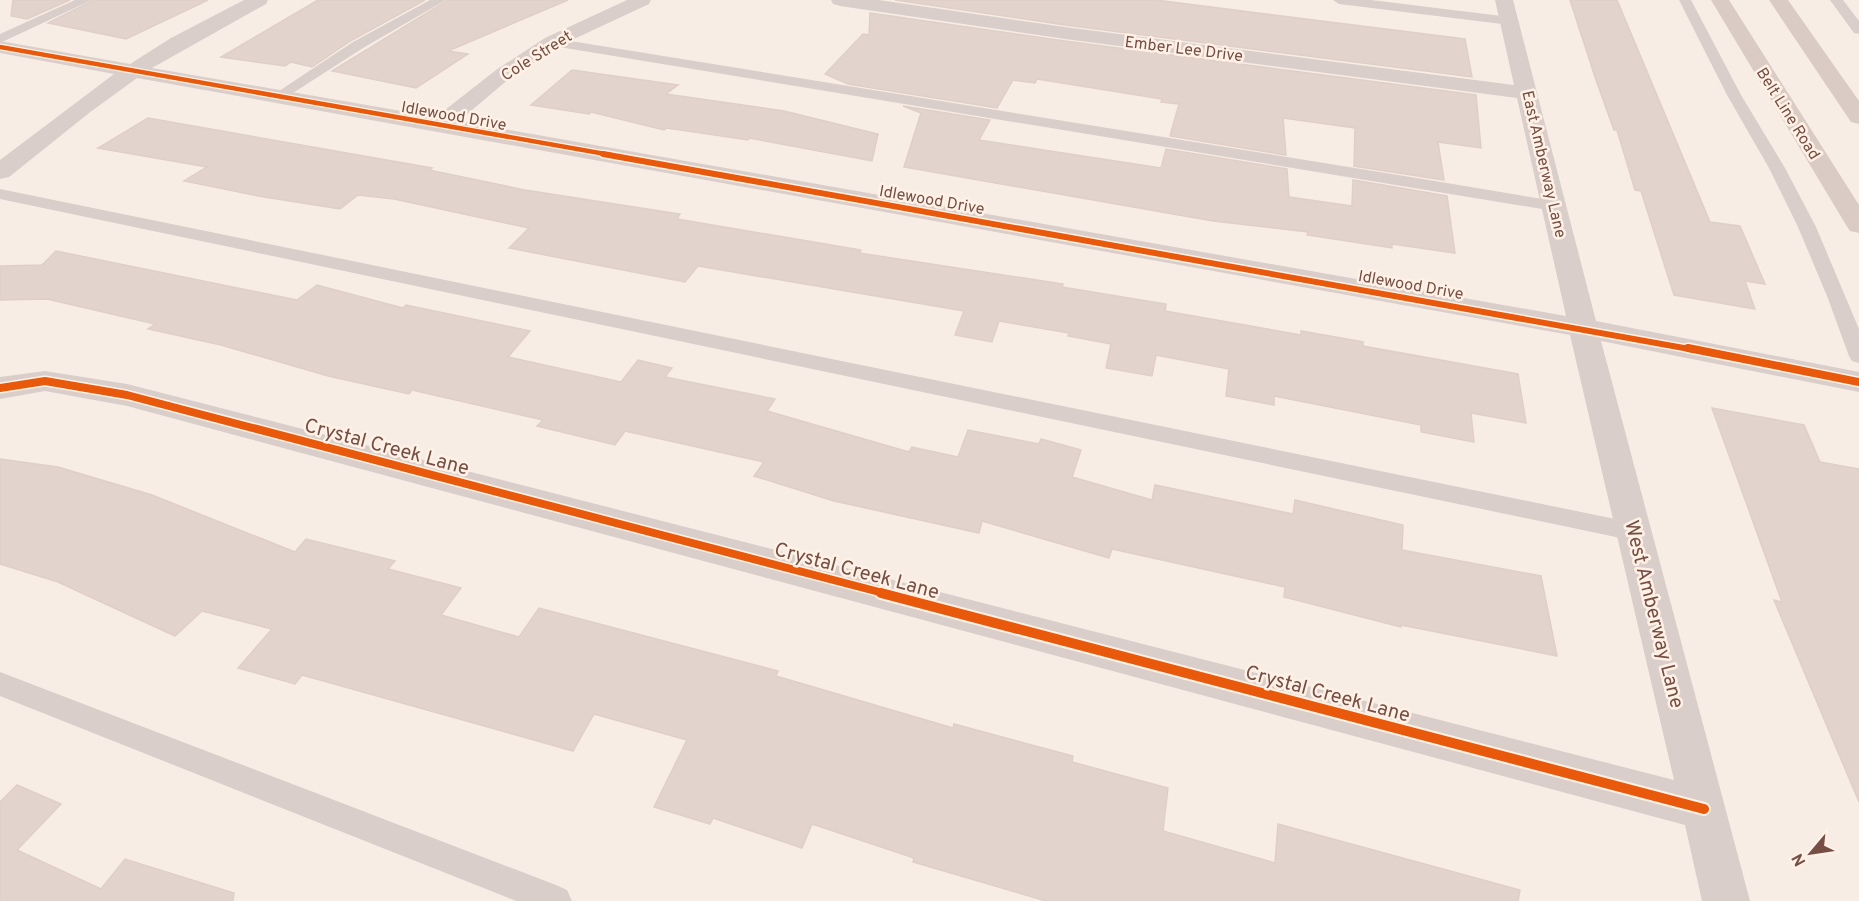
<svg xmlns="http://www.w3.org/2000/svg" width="1859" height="901" viewBox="0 0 1859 901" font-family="Overpass,sans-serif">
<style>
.building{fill:#e3d3cd;stroke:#e0cfc7;stroke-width:1.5}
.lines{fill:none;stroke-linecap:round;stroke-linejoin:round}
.lane{fill:#dacecb;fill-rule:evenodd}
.street{fill:#dacecb;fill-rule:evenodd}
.primary{fill:#daccc4;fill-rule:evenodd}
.cycleway-far3-casing{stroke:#fff1e5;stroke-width:7}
.cycleway-far2-casing{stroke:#fff1e5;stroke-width:9}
.cycleway-far1-casing{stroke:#fff1e5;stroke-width:11}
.cycleway-casing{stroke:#fff1e5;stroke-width:14}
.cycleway-far3{stroke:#e8590c;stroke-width:4.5}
.cycleway-far2{stroke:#e8590c;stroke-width:6}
.cycleway-far1{stroke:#e8590c;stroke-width:8}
.cycleway{stroke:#e8590c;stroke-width:10}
.labels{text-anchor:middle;stroke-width:5;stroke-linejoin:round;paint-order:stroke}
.far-street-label{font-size:16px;fill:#754e45;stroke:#fff1e5}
.street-label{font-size:20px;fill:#754e45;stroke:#fff1e5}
</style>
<rect width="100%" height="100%" fill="#f7ede5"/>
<g class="building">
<polygon points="13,0 70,0 27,19 11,16"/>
<polygon points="94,0 208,0 126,39 48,23"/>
<polygon points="318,0 425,0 352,40 312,67 291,62 285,66 221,57"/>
<polygon points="448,0 568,0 448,51 468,54 416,88 332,71"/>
<polygon points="895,0 1156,0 1465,39 1472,77 1065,25"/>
<polygon points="1570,0 1617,0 1710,222 1740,226 1765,284 1745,281 1755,309 1674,295 1641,191 1635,190 1617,130 1614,130 1596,80"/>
<polygon points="870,13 1065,41 1476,95 1481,148 1438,142 1444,180 1354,166 1355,128 1283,118 1286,155 1170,136 1179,104 1161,102 1162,99 1037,79 1035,83 1013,80 997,108 848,84 825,74 863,34 869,35"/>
<polygon points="572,70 678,85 666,94 784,111 878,134 872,161 749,138 748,140 667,128 664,130 591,112 589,114 531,105"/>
<polygon points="903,106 990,120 979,140 1161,168 1166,149 1287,169 1289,197 1352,206 1353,180 1447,196 1455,253 1392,244 1392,248 1307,235 1308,232 1213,221 904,167 921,113"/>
<polygon points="148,118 432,168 429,170 525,190 680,214 677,219 861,250 859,253 1063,284 1062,287 1166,304 1165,311 1301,335 1301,331 1363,342 1363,346 1518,374 1526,423 1471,413 1474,442 1421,432 1421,425 1274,396 1274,405 1226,396 1229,369 1156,355 1152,376 1106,368 1111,344 1068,336 1069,333 999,321 992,342 955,335 964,311 698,266 685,282 509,248 529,228 394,199 358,195 340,209 258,196 184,181 207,167 98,148"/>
<polygon points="56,251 297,300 317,285 403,308 406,305 530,331 508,357 621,382 638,360 672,368 665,377 775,399 767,411 909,452 912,447 958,457 968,430 1039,444 1041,439 1081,450 1072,477 1152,500 1155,485 1293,514 1295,500 1403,525 1402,550 1541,576 1557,656 1401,625 1401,627 1284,597 1285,587 1112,549 1109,558 982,521 979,533 834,501 754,476 764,462 625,431 615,445 537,426 543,420 412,390 409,394 328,376 221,345 148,329 155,324 47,299 0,300 0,266 42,265"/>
<polygon points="1712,408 1804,425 1820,462 1859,469 1859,802 1774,600 1782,602"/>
<polygon points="0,459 58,467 152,495 295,552 306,539 395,561 388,569 461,588 441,615 519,637 539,608 778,671 776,676 953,728 954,724 1073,756 1072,762 1168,788 1163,831 1275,863 1278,824 1520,890 1518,901 1046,901 913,862 914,858 812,824 802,848 713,818 710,824 654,807 687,740 594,714 573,751 302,675 295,684 238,668 272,629 202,611 175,636 58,582 0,564"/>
<polygon points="17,785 61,804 17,850 101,889 125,859 234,893 233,901 0,901 0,802"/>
</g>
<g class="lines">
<g class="lane">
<polygon points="75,0 92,0 0,43 0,34"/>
<polygon points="430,0 446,0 363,48 282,100 277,101 270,97 353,42"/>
<polygon points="1333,0 1371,0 1510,17 1517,21 1510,25 1339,4"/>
<polygon points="1679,0 1691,0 1741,95 1785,168 1816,227 1859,329 1859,363 1852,361 1849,356 1827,296 1798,227 1769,168 1727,95"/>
<polygon points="1830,0 1843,0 1859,21 1859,34 1854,33"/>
<polygon points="552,38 1429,180 1554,201 1560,202 1563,206 1560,210 1554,211 547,45 545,42"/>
<polygon points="0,189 1635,523 1644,525 1647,532 1644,539 1635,541 0,199"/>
<polygon points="0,672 556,885 567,890 572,901 516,901 0,696"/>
</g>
<polygon class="street" points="244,0 268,0 266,4 152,68 436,117 496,70 545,38 627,0 651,0 649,4 559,46 510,78 459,121 1566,316 1517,98 1065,39 840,6 833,4 831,0 879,0 1065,27 1514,85 1495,0 1513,0 1596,321 1859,372 1859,392 1601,341 1750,901 1702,901 1685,825 127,406 45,391 0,399 0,377 45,371 127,384 1674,780 1570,335 137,78 89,113 9,177 0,179 0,160 114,74 0,53 0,41 130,64 171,38"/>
<g class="primary">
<polygon points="1711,0 1729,0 1859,205 1859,233 1850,231 1846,225"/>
<polygon points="1769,0 1788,0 1859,101 1859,124 1851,122"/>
</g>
<defs>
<polyline id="cycleway-far3" points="0,47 611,155"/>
<polyline id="cycleway-far2" points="603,154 1695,350"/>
<g id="cycleway-far1">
<polyline points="1688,348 1859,382"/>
<polyline points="0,388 45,381 127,395 887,594"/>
</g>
<polyline id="cycleway" points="881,593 1704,809"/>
</defs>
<use href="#cycleway-far3" class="cycleway-far3-casing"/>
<use href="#cycleway-far2" class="cycleway-far2-casing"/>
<use href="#cycleway-far1" class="cycleway-far1-casing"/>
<use href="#cycleway" class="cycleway-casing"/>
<use href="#cycleway-far3" class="cycleway-far3"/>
<use href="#cycleway-far2" class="cycleway-far2"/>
<use href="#cycleway-far1" class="cycleway-far1"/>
<use href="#cycleway" class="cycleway"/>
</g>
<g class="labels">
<g class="far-street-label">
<text transform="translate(1184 48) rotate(7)" y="6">Ember Lee Drive</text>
<text transform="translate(536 55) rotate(-32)" y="6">Cole Street</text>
<text transform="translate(1789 113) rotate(58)" y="6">Belt Line Road</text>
<text transform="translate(454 115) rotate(10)" y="6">Idlewood Drive</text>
<text transform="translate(1545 164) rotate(77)" y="6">East Amberway Lane</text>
<text transform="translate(932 199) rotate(10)" y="6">Idlewood Drive</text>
<text transform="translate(1411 284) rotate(10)" y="6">Idlewood Drive</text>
</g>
<g class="street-label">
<text transform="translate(387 446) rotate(15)" y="7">Crystal Creek Lane</text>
<text transform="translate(857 570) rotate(15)" y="7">Crystal Creek Lane</text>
<text transform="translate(1655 614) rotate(76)" y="7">West Amberway Lane</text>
<text transform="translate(1328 693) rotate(15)" y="7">Crystal Creek Lane</text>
</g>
</g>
<g transform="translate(1811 853) rotate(241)" stroke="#fff1e5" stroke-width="4.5" paint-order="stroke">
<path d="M0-4.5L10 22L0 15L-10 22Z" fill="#754e45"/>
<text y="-9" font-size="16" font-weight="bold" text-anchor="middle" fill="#754e45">N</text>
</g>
</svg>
